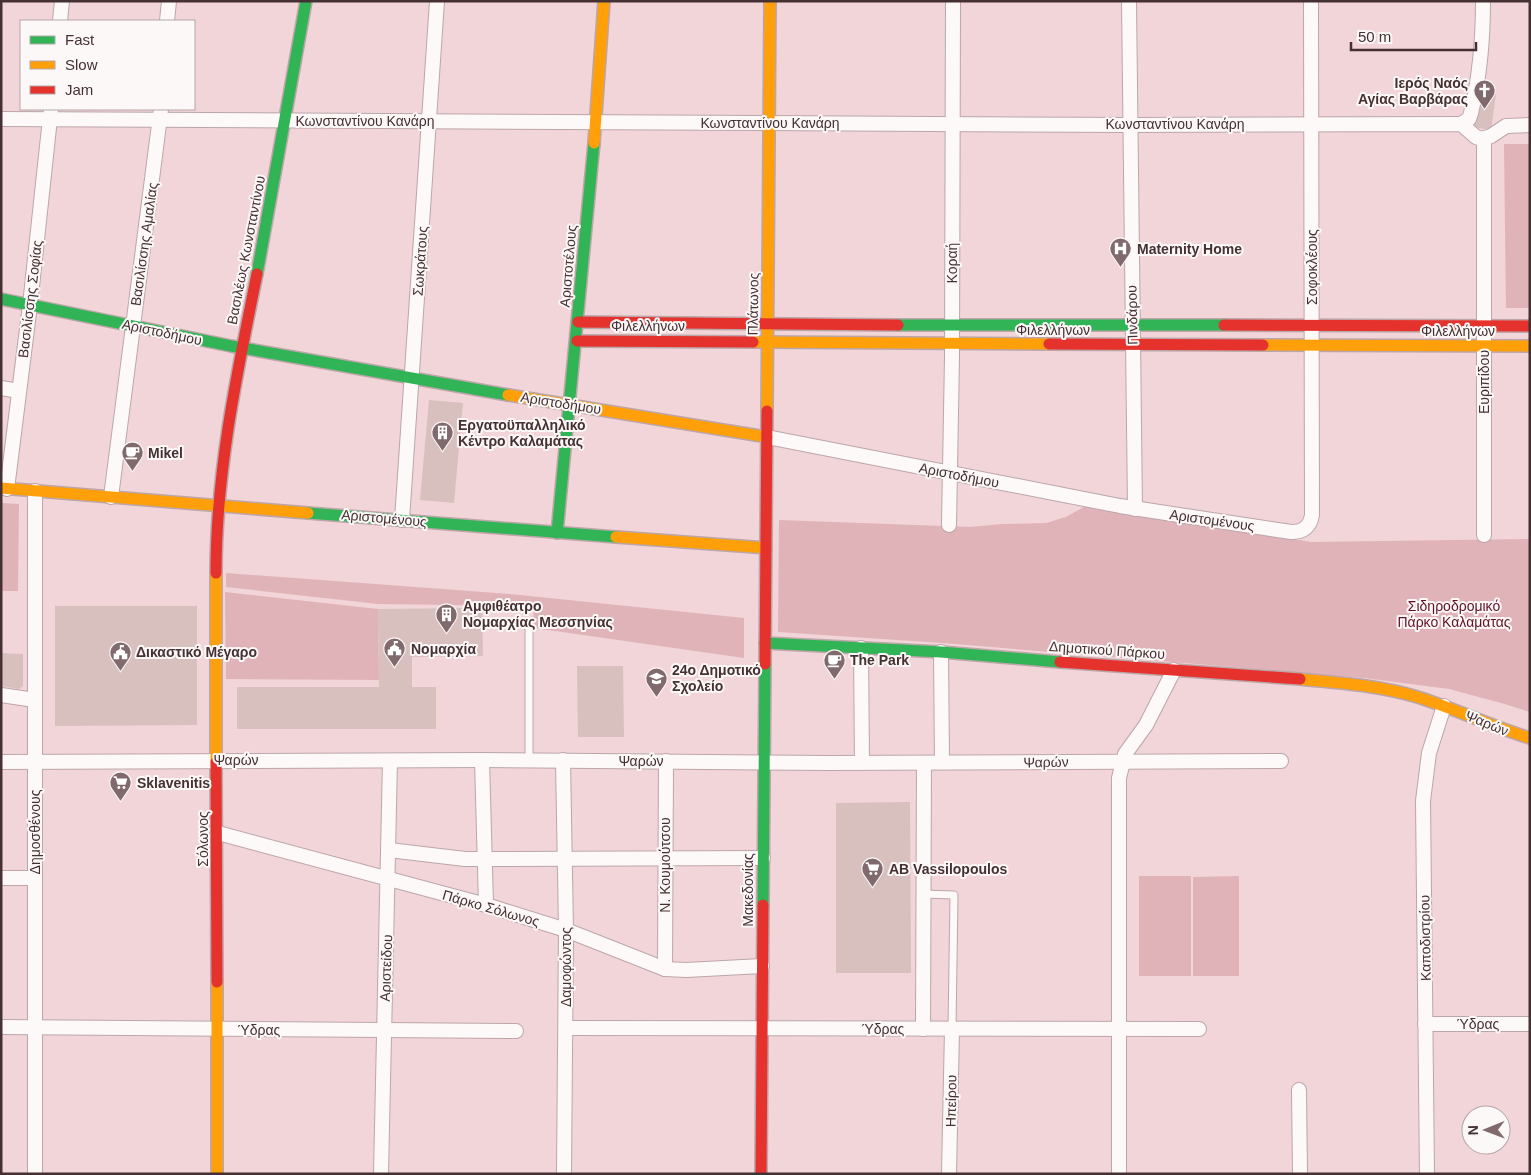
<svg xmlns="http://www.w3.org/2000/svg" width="1531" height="1175" viewBox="0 0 1531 1175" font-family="Helvetica,sans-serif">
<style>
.green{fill:#e0b3b9}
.building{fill:#d8c0bf}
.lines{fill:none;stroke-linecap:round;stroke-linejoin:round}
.lane-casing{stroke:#bca6a9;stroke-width:9}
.street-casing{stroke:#bca6a9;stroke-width:16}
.fast-casing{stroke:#bca6a9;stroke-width:14}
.slow-casing{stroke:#bca6a9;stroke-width:14}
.jam-casing{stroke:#bca6a9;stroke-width:14}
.lane{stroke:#fdf9f9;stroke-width:7}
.street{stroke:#fdf9f9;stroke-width:14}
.fast{stroke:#30b455;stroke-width:11}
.slow{stroke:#ff9f0a;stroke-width:11}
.jam{stroke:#e5322d;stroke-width:11}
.labels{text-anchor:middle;stroke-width:4;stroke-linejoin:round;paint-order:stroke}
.poi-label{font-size:14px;font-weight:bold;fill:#453033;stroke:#fdf8f8;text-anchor:start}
.street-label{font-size:14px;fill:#453033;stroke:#fdf8f8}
.park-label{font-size:14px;fill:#601127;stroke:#fdf8f8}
</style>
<rect width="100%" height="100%" fill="#f1d5d8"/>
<g class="green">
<polygon points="1504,144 1530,144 1530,308 1506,308"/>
<polygon points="1,503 19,504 18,591 1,591"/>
<polygon points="1091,503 1311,542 1530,539 1530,712 1501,703 1449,689 1364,678 942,643 778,632 779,520 970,527 1002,524 1046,523 1066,517"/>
<polygon points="226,573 510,594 744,618 744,658 534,628 533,606 378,604 226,587"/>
<polygon points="225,592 378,609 379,680 226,679"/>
<rect x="1139" y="876" width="52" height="100"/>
<polygon points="1239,876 1239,976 1193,976 1193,877"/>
</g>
<g class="building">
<polygon points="1478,91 1496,94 1491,130 1472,127"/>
<polygon points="429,400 463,403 454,503 420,500"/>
<polygon points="55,606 197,606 197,725 55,726"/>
<polygon points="482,608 483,656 412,657 412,687 436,687 436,729 237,729 237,687 379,687 378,609"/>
<polygon points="1,653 23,654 23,686 19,689 1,686"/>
<polygon points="577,666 623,666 624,737 578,737"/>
<polygon points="910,802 911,973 836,973 836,803"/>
</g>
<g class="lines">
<defs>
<g id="lane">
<polyline points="529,628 529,760"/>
<polyline points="923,894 954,895 952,1029"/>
</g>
<g id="street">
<polyline points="1129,1 1135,509"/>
<polyline points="60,21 62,1"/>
<polyline points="167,21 169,1"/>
<polyline points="1,119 1130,125 1461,124 1476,137 1482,139 1491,136 1506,126 1530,125"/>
<path d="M1461,124l8,-5 2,-6c9,-37 12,-74 12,-112"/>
<polyline points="1484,139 1484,535"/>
<polyline points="1,388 19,391"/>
<path d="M767,437l353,69 171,26c12,0 19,-5 21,-17l-1,-514"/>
<polyline points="7,489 30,305 51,109"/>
<polyline points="111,497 161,109"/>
<polyline points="402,520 437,1"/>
<polyline points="949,525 952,357 953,1"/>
<polyline points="861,648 862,763"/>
<polyline points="941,652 942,762"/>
<polyline points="1,695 35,700"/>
<polyline points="482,760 486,905"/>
<polyline points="563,760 566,930 564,1174"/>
<polyline points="1,762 482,760 828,763 1281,761"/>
<polyline points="218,833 486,905 566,930 665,969 686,970 762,966"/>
<polyline points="389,850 465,859 485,859 763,858"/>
<polyline points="1,878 35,878"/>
<polyline points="665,969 666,761"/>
<polyline points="1425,1024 1530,1024"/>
<polyline points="1,1027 516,1031"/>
<polyline points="566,1028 1199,1029"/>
<polyline points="923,1029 924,763"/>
<polyline points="1299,1090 1300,1174"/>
<polyline points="35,1174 35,491"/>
<polyline points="381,1174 390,761"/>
<polyline points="949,1174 952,1029"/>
<polyline points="1119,1174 1119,778 1125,754 1146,725 1174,670"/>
<polyline points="1427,1174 1423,801 1429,753 1444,706"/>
</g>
<g id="fast">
<polyline points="257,274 306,1"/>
<polyline points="1,299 231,346 508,395"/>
<polyline points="898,325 1224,325"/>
<polyline points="308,513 616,537"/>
<polyline points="557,533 594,143"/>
<polyline points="765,643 941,652 1060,662"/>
<polyline points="763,905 765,664"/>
</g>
<g id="slow">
<polyline points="594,143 604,1"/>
<polyline points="753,342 1049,344"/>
<polyline points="1263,345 1530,346"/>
<polyline points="508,395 767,437"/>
<polyline points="767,411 770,1"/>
<polyline points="1,488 308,513"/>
<polyline points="616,537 766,548"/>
<polyline points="216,573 216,762"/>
<path d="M1300,679c38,4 76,6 114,17 40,12 76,30 116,42"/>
<polyline points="217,982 217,1174"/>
</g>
<g id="jam">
<polyline points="578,322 898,325"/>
<polyline points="1224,325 1530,326"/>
<polyline points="577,341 753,342"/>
<polyline points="1049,344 1263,345"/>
<path d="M216,573c0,-102 21,-200 41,-299"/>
<polyline points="1060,662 1300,679"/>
<polyline points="765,664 767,411"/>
<polyline points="216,762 217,982"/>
<polyline points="761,1174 763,905"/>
</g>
</defs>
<use href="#lane" class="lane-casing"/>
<use href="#street" class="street-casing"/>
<use href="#fast" class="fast-casing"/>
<use href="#slow" class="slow-casing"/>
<use href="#jam" class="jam-casing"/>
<use href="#lane" class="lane"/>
<use href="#street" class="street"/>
<use href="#fast" class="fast"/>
<use href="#slow" class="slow"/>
<use href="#jam" class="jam"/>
</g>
<defs>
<symbol id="church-pin" viewBox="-11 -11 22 30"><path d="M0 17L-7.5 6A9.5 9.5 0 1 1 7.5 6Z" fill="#816a6d" stroke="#fdf8f8"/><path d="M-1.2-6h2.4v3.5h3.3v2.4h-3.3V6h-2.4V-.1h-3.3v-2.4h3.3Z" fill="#fff"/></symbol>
<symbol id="hospital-pin" viewBox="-11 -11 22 30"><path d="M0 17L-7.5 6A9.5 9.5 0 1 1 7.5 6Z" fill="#816a6d" stroke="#fdf8f8"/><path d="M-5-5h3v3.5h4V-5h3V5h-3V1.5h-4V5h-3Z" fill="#fff"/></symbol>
<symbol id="building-pin" viewBox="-11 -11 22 30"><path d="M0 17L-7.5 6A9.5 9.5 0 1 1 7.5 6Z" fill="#816a6d" stroke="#fdf8f8"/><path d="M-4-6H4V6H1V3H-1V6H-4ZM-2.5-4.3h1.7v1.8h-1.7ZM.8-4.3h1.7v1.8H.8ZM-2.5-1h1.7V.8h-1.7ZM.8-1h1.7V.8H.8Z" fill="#fff"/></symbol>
<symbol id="cafe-pin" viewBox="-11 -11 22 30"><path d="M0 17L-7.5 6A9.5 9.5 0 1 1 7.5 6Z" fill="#816a6d" stroke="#fdf8f8"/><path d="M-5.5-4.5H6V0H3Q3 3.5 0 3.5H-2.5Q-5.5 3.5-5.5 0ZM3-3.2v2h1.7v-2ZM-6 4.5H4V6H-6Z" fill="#fff"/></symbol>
<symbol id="civic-pin" viewBox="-11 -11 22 30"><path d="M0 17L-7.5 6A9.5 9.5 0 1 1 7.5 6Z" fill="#816a6d" stroke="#fdf8f8"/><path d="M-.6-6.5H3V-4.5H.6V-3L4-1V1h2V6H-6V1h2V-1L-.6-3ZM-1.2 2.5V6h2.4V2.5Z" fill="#fff"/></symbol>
<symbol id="school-pin" viewBox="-11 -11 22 30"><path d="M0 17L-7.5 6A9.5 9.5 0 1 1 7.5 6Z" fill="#816a6d" stroke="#fdf8f8"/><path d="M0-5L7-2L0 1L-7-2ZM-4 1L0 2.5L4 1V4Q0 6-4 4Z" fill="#fff"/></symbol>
<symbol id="supermarket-pin" viewBox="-11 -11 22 30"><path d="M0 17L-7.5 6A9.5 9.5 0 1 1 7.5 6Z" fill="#816a6d" stroke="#fdf8f8"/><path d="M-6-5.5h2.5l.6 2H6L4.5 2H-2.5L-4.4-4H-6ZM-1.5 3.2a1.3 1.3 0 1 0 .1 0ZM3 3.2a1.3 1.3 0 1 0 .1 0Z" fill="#fff"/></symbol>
</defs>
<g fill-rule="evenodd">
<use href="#church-pin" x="1472" y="78" width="25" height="34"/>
<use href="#hospital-pin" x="1108" y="236" width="25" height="34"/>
<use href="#building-pin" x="430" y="420" width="25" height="34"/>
<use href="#cafe-pin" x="120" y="440" width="25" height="34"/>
<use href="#building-pin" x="434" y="602" width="25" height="34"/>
<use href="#civic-pin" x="382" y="636" width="25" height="34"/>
<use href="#civic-pin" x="108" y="640" width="25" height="34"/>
<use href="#cafe-pin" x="822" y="648" width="25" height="34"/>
<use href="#school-pin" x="644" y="666" width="25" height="34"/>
<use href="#supermarket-pin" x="108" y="770" width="25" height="34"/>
<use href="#supermarket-pin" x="860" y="856" width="25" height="34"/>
</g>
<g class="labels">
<g class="poi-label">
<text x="1468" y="88" text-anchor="end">Ιερός Ναός<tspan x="1468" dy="16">Αγίας Βαρβάρας</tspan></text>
<text x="1137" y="254">Maternity Home</text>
<text x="458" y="430">Εργατοϋπαλληλικό<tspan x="458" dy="16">Κέντρο Καλαμάτας</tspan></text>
<text x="148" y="458">Mikel</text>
<text x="463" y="611">Αμφιθέατρο<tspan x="463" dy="16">Νομαρχίας Μεσσηνίας</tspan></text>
<text x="411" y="654">Νομαρχία</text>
<text x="136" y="657">Δικαστικό Μέγαρο</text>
<text x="850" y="665">The Park</text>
<text x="672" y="675">24ο Δημοτικό<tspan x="672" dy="16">Σχολείο</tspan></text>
<text x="137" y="788">Sklavenitis</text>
<text x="889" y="874">AB Vassilopoulos</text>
</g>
<g class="street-label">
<text x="365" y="126">Κωνσταντίνου Κανάρη</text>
<text x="770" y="128">Κωνσταντίνου Κανάρη</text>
<text x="1175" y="129">Κωνσταντίνου Κανάρη</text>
<text transform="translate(144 244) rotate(-82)" y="5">Βασιλίσσης Αμαλίας</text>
<text transform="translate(246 250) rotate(-79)" y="5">Βασιλέως Κωνσταντίνου</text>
<text transform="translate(420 261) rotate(-86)" y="5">Σωκράτους</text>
<text transform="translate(952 263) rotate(-90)" y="5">Κοραή</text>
<text transform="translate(568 266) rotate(-85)" y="5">Αριστοτέλους</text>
<text transform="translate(1312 267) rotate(-90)" y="5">Σοφοκλέους</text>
<text transform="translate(30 299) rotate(-83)" y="5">Βασιλίσσης Σοφίας</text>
<text transform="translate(753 304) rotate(-89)" y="5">Πλάτωνος</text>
<text transform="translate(1132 315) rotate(-91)" y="5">Πινδάρου</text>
<text x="648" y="331">Φιλελλήνων</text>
<text x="1053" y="335">Φιλελλήνων</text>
<text x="1458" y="336">Φιλελλήνων</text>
<text transform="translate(162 332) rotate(12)" y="5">Αριστοδήμου</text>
<text transform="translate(1484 382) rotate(-90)" y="5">Ευριπίδου</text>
<text transform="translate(561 403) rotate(9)" y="5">Αριστοδήμου</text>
<text transform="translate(959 475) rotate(11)" y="5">Αριστοδήμου</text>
<text transform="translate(384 518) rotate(5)" y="5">Αριστομένους</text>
<text transform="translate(1212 520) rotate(8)" y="5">Αριστομένους</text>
<text transform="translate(1107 650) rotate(4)" y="5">Δημοτικού Πάρκου</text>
<text transform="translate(1487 723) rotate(22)" y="5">Ψαρών</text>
<text x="236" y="765">Ψαρών</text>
<text x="641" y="766">Ψαρών</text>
<text transform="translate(1046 762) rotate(-1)" y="5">Ψαρών</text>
<text transform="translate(35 832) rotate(-90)" y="5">Δημοσθένους</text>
<text transform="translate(203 839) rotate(-90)" y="5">Σόλωνος</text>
<text transform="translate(665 865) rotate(-90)" y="5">Ν. Κουμούτσου</text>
<text transform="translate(748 890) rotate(-90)" y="5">Μακεδονίας</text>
<text transform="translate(491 908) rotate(16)" y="5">Πάρκο Σόλωνος</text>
<text transform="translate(1425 938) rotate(-91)" y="5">Καποδιστρίου</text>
<text transform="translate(566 967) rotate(-90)" y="5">Δαμοφώντος</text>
<text transform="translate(386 968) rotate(-88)" y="5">Αριστείδου</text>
<text x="1478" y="1029">Ύδρας</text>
<text x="883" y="1034">Ύδρας</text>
<text x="259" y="1035">Ύδρας</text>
<text transform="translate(951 1101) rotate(-89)" y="5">Ηπείρου</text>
</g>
<g class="park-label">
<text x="1454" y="611">Σιδηροδρομικό<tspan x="1454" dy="16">Πάρκο Καλαμάτας</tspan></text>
</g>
</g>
<rect width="1531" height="1175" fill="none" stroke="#453033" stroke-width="5"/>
<rect x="20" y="20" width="175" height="90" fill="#fdf8f8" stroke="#b3a8a9"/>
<rect x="30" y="36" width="25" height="8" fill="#30b455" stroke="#b3a8a9"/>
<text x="65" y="45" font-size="15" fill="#453033">Fast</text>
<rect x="30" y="61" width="25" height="8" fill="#ff9f0a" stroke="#b3a8a9"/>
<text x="65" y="70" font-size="15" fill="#453033">Slow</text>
<rect x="30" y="86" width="25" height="8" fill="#e5322d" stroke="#b3a8a9"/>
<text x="65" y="95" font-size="15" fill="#453033">Jam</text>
<g transform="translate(1486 1130) rotate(269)"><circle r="24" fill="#fdf8f8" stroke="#b3a8a9"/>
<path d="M0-4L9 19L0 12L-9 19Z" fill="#816a6d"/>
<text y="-8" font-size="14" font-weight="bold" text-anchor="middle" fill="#453033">N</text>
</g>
<path d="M1351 42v8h125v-8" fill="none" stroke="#453033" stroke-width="2.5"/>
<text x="1358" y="42" font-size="15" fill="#453033" stroke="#fdf8f8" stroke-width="4" paint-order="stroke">50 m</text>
</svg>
